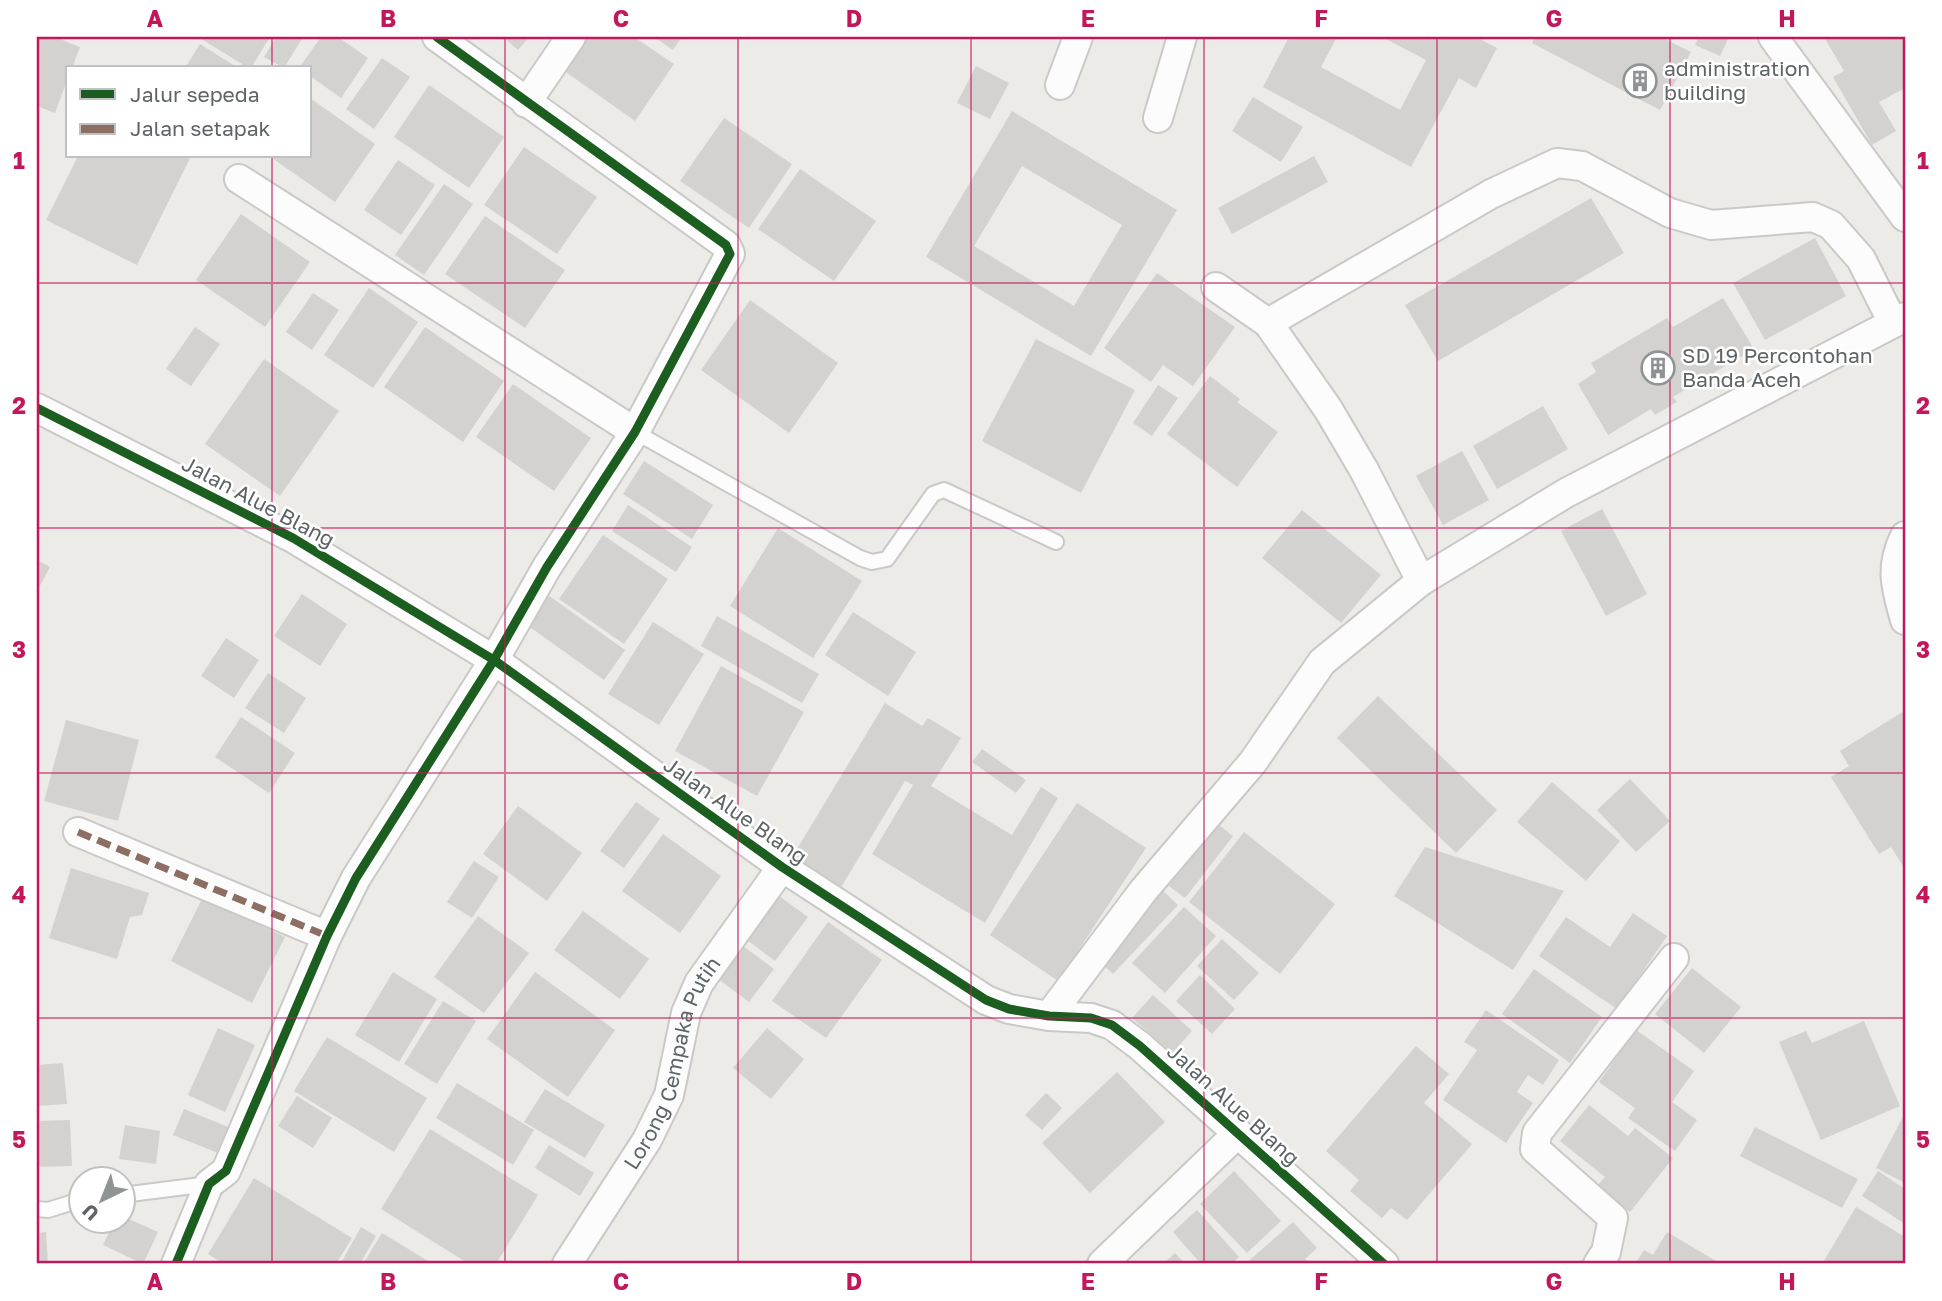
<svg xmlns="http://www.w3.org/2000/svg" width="1942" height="1301" viewBox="0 0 1942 1301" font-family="'Golos Text',sans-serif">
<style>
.building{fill:#d4d2d1;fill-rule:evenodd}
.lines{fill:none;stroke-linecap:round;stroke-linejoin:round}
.lane-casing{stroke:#c9c9c8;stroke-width:18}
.street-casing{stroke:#c9c9c8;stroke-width:32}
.lane{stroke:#fcfcfc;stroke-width:14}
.street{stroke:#fcfcfc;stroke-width:28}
.quiet{stroke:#8d6e63;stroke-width:7;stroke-dasharray:14 7;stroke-linecap:butt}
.cycleway-casing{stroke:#fff;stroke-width:13}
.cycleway{stroke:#1b5e20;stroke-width:9}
.grid{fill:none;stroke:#c2185b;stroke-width:2;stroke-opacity:0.55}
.labels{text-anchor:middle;stroke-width:5;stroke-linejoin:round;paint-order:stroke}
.poi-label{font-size:21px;fill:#5e6466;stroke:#fff;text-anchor:start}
.street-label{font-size:21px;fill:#5e6466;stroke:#fff}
.neatline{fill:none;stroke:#c2185b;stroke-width:2.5}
.grid-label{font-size:23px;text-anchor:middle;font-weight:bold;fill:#c2185b}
</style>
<rect width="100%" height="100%" fill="#edebe8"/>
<g class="building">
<polygon points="37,37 55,37 80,47 72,68 68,68 68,78 55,113 37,106"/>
<polygon points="198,37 270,37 251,68 239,68 242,64"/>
<polygon points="276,37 303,37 284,68 264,57"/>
<polygon points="321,37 338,37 368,58 341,98 310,76 310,68 299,68"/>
<polygon points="503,37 529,37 518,50"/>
<polygon points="586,37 634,37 674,64 635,121 563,70"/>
<polygon points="654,37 682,37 673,50"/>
<polygon points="1289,37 1337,37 1321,67 1400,110 1426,60 1382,37 1476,37 1497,48 1476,88 1459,78 1411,167 1263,87"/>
<polygon points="1535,37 1661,37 1691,52 1660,110 1532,43"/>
<polygon points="1699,37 1729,37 1720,56 1695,45"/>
<polygon points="1824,37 1905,37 1905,88 1879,102 1896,131 1872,145 1833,77 1844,71"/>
<polygon points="200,44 235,66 234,68 185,68"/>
<polygon points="382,58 410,77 374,129 346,109"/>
<polygon points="976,66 1009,83 990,119 957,103"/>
<polygon points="429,85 504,137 469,188 394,137"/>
<polygon points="1253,97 1303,127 1281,162 1232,131"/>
<polygon points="310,98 375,144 335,202 269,156 310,156"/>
<path d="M1012,111l165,99 -86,146 -165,-99zM1022,166l100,59 -48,81 -100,-60z"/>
<polygon points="724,118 792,164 749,228 680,181"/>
<polygon points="524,147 597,197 557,254 484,205"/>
<polygon points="78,156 191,156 137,265 46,220"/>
<polygon points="1314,156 1328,182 1232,234 1218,208"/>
<polygon points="398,160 435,185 401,235 364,210"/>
<polygon points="800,169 876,221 834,281 758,229"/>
<polygon points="444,184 473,204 424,275 395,255"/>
<polygon points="1591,198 1624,253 1438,361 1405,305"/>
<polygon points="241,214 310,262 265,327 196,280"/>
<polygon points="485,216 565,270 525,328 445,274"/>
<polygon points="1815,238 1846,296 1765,340 1733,283"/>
<polygon points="1157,273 1235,327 1193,386 1163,365 1151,382 1104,348"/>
<polygon points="369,288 418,322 373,388 324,355"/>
<polygon points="313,293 339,310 312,350 286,332"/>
<polygon points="1723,298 1754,349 1673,397 1677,402 1655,415 1651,409 1608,435 1578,384 1596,372 1591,363 1667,318 1673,327"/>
<polygon points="750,300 838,363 789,433 701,370"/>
<polygon points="195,327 220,344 191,386 166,369"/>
<polygon points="425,327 504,381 463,442 384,387"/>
<polygon points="1036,339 1135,390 1081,493 982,441"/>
<polygon points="264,359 339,411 280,496 205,444"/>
<polygon points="1210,376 1240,399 1237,402 1278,432 1237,487 1167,434"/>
<polygon points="513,384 591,438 554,491 476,437"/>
<polygon points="1158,385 1178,398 1152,436 1133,423"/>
<polygon points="1543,406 1568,449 1497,489 1473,446"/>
<polygon points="1462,451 1489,500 1443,525 1416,476"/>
<polygon points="644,461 713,505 692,539 623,494"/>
<polygon points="628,505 692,547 676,572 612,531"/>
<polygon points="1602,509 1647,594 1606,616 1561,531"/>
<polygon points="1302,510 1381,575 1341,623 1262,558"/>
<polygon points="778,528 862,581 813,658 730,606"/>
<polygon points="603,535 668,579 624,644 559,599"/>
<polygon points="37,560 50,567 37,591"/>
<polygon points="302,594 347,624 320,666 274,636"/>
<polygon points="548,595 625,650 604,680 527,625"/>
<polygon points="853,612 916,652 888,696 825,655"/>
<polygon points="717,616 819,674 802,703 701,646"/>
<polygon points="653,622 704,654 659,725 608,694"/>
<polygon points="226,638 259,660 234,698 201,676"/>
<polygon points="721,666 804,712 757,796 675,751"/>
<polygon points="268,673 306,698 284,733 245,708"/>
<polygon points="1378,696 1497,810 1456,853 1337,738"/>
<polygon points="885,703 922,726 928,718 961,738 931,786 1012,835 1041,787 1058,798 985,923 872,854 913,785 905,781 840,889 791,859"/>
<polygon points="1904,711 1905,712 1905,869 1891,847 1879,854 1831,777 1849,766 1840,751"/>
<polygon points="241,717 295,753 269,793 215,757"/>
<polygon points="66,720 139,740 118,821 44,801"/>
<polygon points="982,749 1026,780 1016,793 972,762"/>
<polygon points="1630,779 1670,821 1636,852 1597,810"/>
<polygon points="1552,782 1620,841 1586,881 1517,822"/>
<polygon points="636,802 660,819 624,868 600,851"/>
<polygon points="1077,803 1146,848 1058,981 990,935"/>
<polygon points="518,806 582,853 547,901 483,854"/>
<polygon points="1214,821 1233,836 1185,898 1165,883"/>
<polygon points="1244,832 1335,904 1280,974 1189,902"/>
<polygon points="663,834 721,876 680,933 622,891"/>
<polygon points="1425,847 1564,891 1513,970 1394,896"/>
<polygon points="474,861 499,877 472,918 447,902"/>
<polygon points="71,868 149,893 142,915 130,917 117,959 49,938"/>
<polygon points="1159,887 1178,905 1113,974 1094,957"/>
<polygon points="775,893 808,917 775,961 743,937"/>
<polygon points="203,897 285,937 252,1003 171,961"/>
<polygon points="1184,907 1216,936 1165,993 1132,963"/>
<polygon points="583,911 649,959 620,999 554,950"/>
<polygon points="1633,913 1667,936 1617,1009 1539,956 1566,917 1610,947"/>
<polygon points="478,916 529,953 484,1013 434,977"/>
<polygon points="828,922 882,960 826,1038 772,1001"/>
<polygon points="1222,939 1259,973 1234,1000 1197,966"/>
<polygon points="735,940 774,969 749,1002 710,973"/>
<polygon points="1692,968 1741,1007 1704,1053 1655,1014"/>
<polygon points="1534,969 1602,1017 1570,1063 1502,1014"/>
<polygon points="393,972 437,999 399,1062 355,1035"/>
<polygon points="535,972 615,1030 568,1097 487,1039"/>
<polygon points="1200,975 1235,1009 1212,1034 1176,1001"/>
<polygon points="1153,995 1192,1031 1172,1053 1132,1018"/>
<polygon points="443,1001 476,1021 437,1084 404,1064"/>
<polygon points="1486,1010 1559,1060 1543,1085 1528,1075 1517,1092 1533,1103 1506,1143 1443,1100 1477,1050 1464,1042"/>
<polygon points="1864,1021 1900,1106 1821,1140 1779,1042 1806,1031 1812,1043"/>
<polygon points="218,1028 255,1045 225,1112 188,1095"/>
<polygon points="767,1028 804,1059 771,1099 733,1068"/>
<polygon points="1636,1030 1694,1071 1672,1102 1697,1120 1675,1151 1628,1118 1635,1108 1599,1082"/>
<polygon points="327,1037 427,1098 394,1152 294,1091"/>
<polygon points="1416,1046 1449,1074 1424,1103 1472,1144 1407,1220 1391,1208 1382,1218 1350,1191 1359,1180 1326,1151"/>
<polygon points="63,1063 67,1104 37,1106 37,1065"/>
<polygon points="1117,1072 1165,1122 1090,1193 1042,1143"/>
<polygon points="457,1083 534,1130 513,1165 436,1118"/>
<polygon points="545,1089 605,1125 585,1158 524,1122"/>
<polygon points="1046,1093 1062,1108 1042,1130 1025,1115"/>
<polygon points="297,1096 332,1118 313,1148 278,1126"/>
<polygon points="1589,1105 1628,1136 1635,1128 1673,1158 1630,1212 1597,1186 1605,1177 1560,1141"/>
<polygon points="184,1109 228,1127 218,1153 173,1135"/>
<polygon points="1905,1113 1905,1183 1876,1168"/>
<polygon points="70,1120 72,1166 37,1167 37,1121"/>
<polygon points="125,1125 160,1131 156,1164 119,1159"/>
<polygon points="1755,1127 1858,1179 1842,1208 1740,1156"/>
<polygon points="430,1129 538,1195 496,1264 469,1264 381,1209"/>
<polygon points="549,1145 594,1173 580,1196 535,1168"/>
<polygon points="1234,1171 1281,1221 1247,1253 1200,1204"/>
<polygon points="1878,1171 1905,1189 1905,1224 1862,1196"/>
<polygon points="254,1178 352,1238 336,1264 224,1264 208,1254"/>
<polygon points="1856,1207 1905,1237 1905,1264 1822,1264"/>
<polygon points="1197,1210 1239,1257 1231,1264 1201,1264 1173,1232"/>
<polygon points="122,1216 158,1232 143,1264 103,1245 115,1220 122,1220"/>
<polygon points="1293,1222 1317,1248 1305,1259 1311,1264 1245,1264"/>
<polygon points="361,1227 376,1236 360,1264 348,1264 342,1261"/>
<polygon points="46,1232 48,1264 37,1264 37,1233"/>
<polygon points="1667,1232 1721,1264 1635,1264 1644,1250 1653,1255"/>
<polygon points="382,1233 433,1264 363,1264"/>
<polygon points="1175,1253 1185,1264 1163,1264"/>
</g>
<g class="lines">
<defs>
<g id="lane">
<polyline points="635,432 860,558 872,562 887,559 933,494 944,490 1056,542"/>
<polyline points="122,1195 209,1184"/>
<polyline points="37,1209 48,1210 80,1200"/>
</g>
<g id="street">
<polyline points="1773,37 1905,217"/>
<polyline points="1060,85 1078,37"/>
<polyline points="526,103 571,37"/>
<polyline points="1158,118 1182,37"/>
<polyline points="239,179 635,432"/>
<polyline points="1216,287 1268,323 1328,409 1364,470 1421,581"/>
<polyline points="1268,323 1491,194 1557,163 1582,166 1670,213 1711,225 1813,217 1831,225 1861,259 1893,323"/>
<polyline points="37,408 293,538 494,660 782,867 986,1000 1009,1009 1049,1016 1091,1018 1112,1025 1140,1046 1384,1264"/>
<path d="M1905,536c-16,32 -9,51 0,84"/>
<polyline points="78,832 327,936"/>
<polyline points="1049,1016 1143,891 1253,762 1322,662 1421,581 1566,493 1905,317"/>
<polyline points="176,1264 209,1184 226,1171 327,936 356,878 494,660 547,567 635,432 730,254 726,245 437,37"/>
<path id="s1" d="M567,1264l80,-124 22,-45 17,-82 13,-30 83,-116"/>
<polyline points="1102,1264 1238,1133"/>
<polyline points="1598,1264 1606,1252 1613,1218 1535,1149 1537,1133 1674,958"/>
</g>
</defs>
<use href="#lane" class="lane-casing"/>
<use href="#street" class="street-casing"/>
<use href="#lane" class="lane"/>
<use href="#street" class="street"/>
<polyline class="quiet" points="78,832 327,936"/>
<defs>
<g id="cycleway">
<polyline points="37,408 293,538 494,660 782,867 986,1000 1009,1009 1049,1016 1091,1018 1112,1025 1140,1046 1384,1264"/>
<polyline points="176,1264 209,1184 226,1171 327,936 356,878 494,660 547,567 635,432 730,254 726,245 437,37"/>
</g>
</defs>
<use href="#cycleway" class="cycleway-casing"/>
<use href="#cycleway" class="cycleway"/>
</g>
<path class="grid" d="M272,37v31M505,37v1227M738,37v1227M971,37v1227M1204,37v1227M1437,37v1227M1670,37v1227M272,156v1108M37,283h1868M37,528h1868M37,773h1868M37,1018h1868"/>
<defs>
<symbol id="building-ring" viewBox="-11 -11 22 22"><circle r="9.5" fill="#fff" stroke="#909394" stroke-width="1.5"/><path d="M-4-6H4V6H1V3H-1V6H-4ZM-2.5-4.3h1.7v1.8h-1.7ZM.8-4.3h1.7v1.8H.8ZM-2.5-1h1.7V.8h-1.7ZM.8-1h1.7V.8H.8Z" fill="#909394"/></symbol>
</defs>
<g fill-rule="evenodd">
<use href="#building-ring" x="1621" y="62" width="38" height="38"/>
<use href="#building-ring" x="1639" y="349" width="38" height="38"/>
</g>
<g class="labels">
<g class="poi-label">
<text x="1664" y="76">administration<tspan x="1664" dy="24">building</tspan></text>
<text x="1682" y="363">SD 19 Percontohan<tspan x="1682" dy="24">Banda Aceh</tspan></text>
</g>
<g class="street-label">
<text transform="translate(258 502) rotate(28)" y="7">Jalan Alue Blang</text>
<text transform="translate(735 811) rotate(35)" y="7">Jalan Alue Blang</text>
<text dy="7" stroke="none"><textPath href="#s1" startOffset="229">Lorong Cempaka Putih</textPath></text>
<text transform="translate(1233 1105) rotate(42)" y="7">Jalan Alue Blang</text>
</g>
</g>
<rect width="1942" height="1301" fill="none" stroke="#ffffff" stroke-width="77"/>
<rect x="66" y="66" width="245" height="91" fill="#ffffff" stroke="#bfc1c2" stroke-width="2"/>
<rect x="80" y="89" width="35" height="10" fill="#1b5e20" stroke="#bfc1c2" stroke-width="2"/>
<text x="130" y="102" font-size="21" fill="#5e6466">Jalur sepeda</text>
<rect x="80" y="124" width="35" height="10" fill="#8d6e63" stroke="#bfc1c2" stroke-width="2"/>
<text x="130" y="136" font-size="21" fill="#5e6466">Jalan setapak</text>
<g transform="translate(102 1200) rotate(223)"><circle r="33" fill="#ffffff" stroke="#bfc1c2" stroke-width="2"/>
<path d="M0-5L12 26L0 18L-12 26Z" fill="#909394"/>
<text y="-10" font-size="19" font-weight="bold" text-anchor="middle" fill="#5e6466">U</text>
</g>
<rect x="38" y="38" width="1866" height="1224" class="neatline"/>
<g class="grid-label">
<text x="155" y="27">A</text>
<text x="388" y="27">B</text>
<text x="621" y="27">C</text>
<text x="854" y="27">D</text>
<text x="1088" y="27">E</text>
<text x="1321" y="27">F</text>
<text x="1554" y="27">G</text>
<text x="1787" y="27">H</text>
<text x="19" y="169">1</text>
<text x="1923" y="169">1</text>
<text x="19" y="414">2</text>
<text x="1923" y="414">2</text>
<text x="19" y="658">3</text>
<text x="1923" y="658">3</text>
<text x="19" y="903">4</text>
<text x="1923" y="903">4</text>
<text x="19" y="1148">5</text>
<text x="1923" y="1148">5</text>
<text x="155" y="1290">A</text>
<text x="388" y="1290">B</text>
<text x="621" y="1290">C</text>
<text x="854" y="1290">D</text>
<text x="1088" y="1290">E</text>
<text x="1321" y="1290">F</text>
<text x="1554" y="1290">G</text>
<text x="1787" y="1290">H</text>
</g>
</svg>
